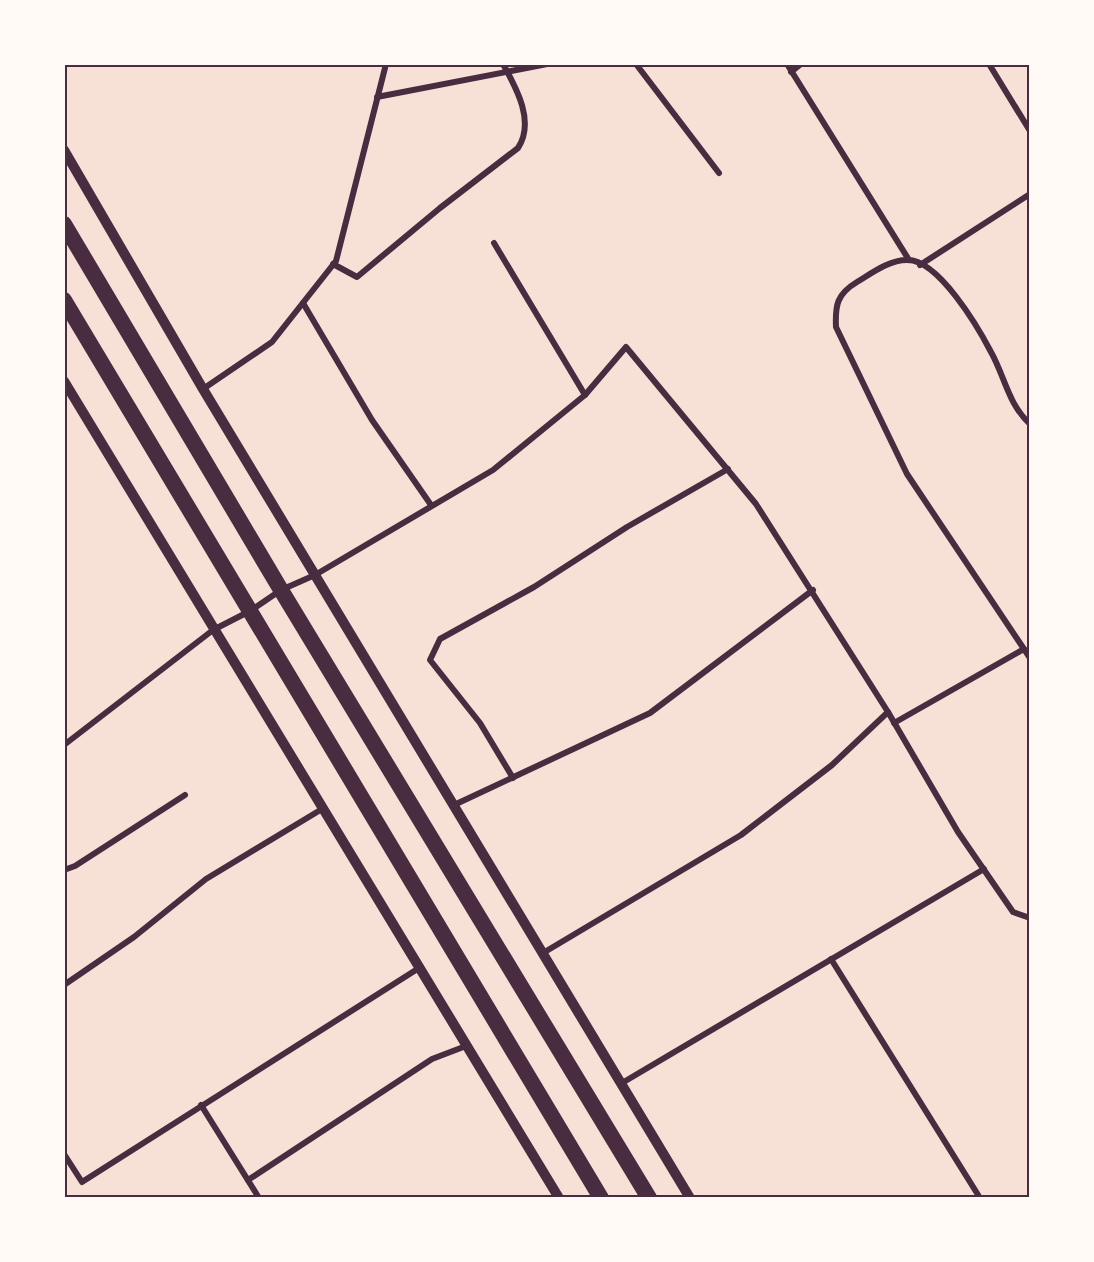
<svg xmlns="http://www.w3.org/2000/svg" width="1094" height="1262" viewBox="0 0 1094 1262" font-family="'Noto Sans',sans-serif">
<style>
.lines{fill:none;stroke-linecap:round;stroke-linejoin:round}
.minor{stroke:#4a2c40;stroke-width:6}
.tertiary{stroke:#4a2c40;stroke-width:10}
.trunk{stroke:#4a2c40;stroke-width:16}
.neatline{fill:none;stroke:#4a2c40;stroke-width:2}
</style>
<rect width="100%" height="100%" fill="#f7e1d7"/>
<g class="lines">
<g class="minor">
<polyline points="636,64 719,173"/>
<polyline points="787,64 909,260"/>
<polyline points="989,64 1030,131"/>
<polyline points="791,72 801,64"/>
<polyline points="377,97 547,64"/>
<polyline points="494,243 585,395"/>
<path d="M333,264l24,13 83,-69 78,-60c17,-26 -1,-59 -15,-84"/>
<polyline points="920,265 1030,194"/>
<polyline points="303,303 372,420 431,505"/>
<polyline points="203,389 272,342 336,261 386,64"/>
<path d="M1030,424c-22,-20 -25,-47 -39,-72 -13,-25 -53,-93 -84,-92 -18,0 -35,13 -50,22 -20,12 -22,23 -21,45l71,147 123,184"/>
<polyline points="894,723 1024,649"/>
<polyline points="64,745 213,630 250,611 281,590 315,575 493,470 585,395 626,347 756,504 888,712 958,832 1013,912 1030,918"/>
<polyline points="513,778 480,723 430,660 440,639 534,587 627,527 728,469"/>
<polyline points="454,805 650,713 813,590"/>
<polyline points="64,870 75,866 185,795"/>
<polyline points="543,953 741,835 832,765 888,712"/>
<polyline points="831,959 980,1198"/>
<polyline points="64,985 134,937 206,879 322,809"/>
<polyline points="622,1083 984,869"/>
<polyline points="201,1105 259,1198"/>
<polyline points="64,1154 82,1182 419,968"/>
<polyline points="248,1180 432,1059 466,1046"/>
</g>
<g class="tertiary">
<polyline points="64,150 203,389 690,1198"/>
<polyline points="64,381 559,1198"/>
</g>
<g class="trunk">
<polyline points="64,224 281,590 649,1198"/>
<polyline points="64,300 601,1198"/>
</g>
</g>
<rect width="1094" height="1262" fill="none" stroke="#fffaf5" stroke-width="132"/>
<rect x="66" y="66" width="962" height="1130" class="neatline"/>
</svg>
